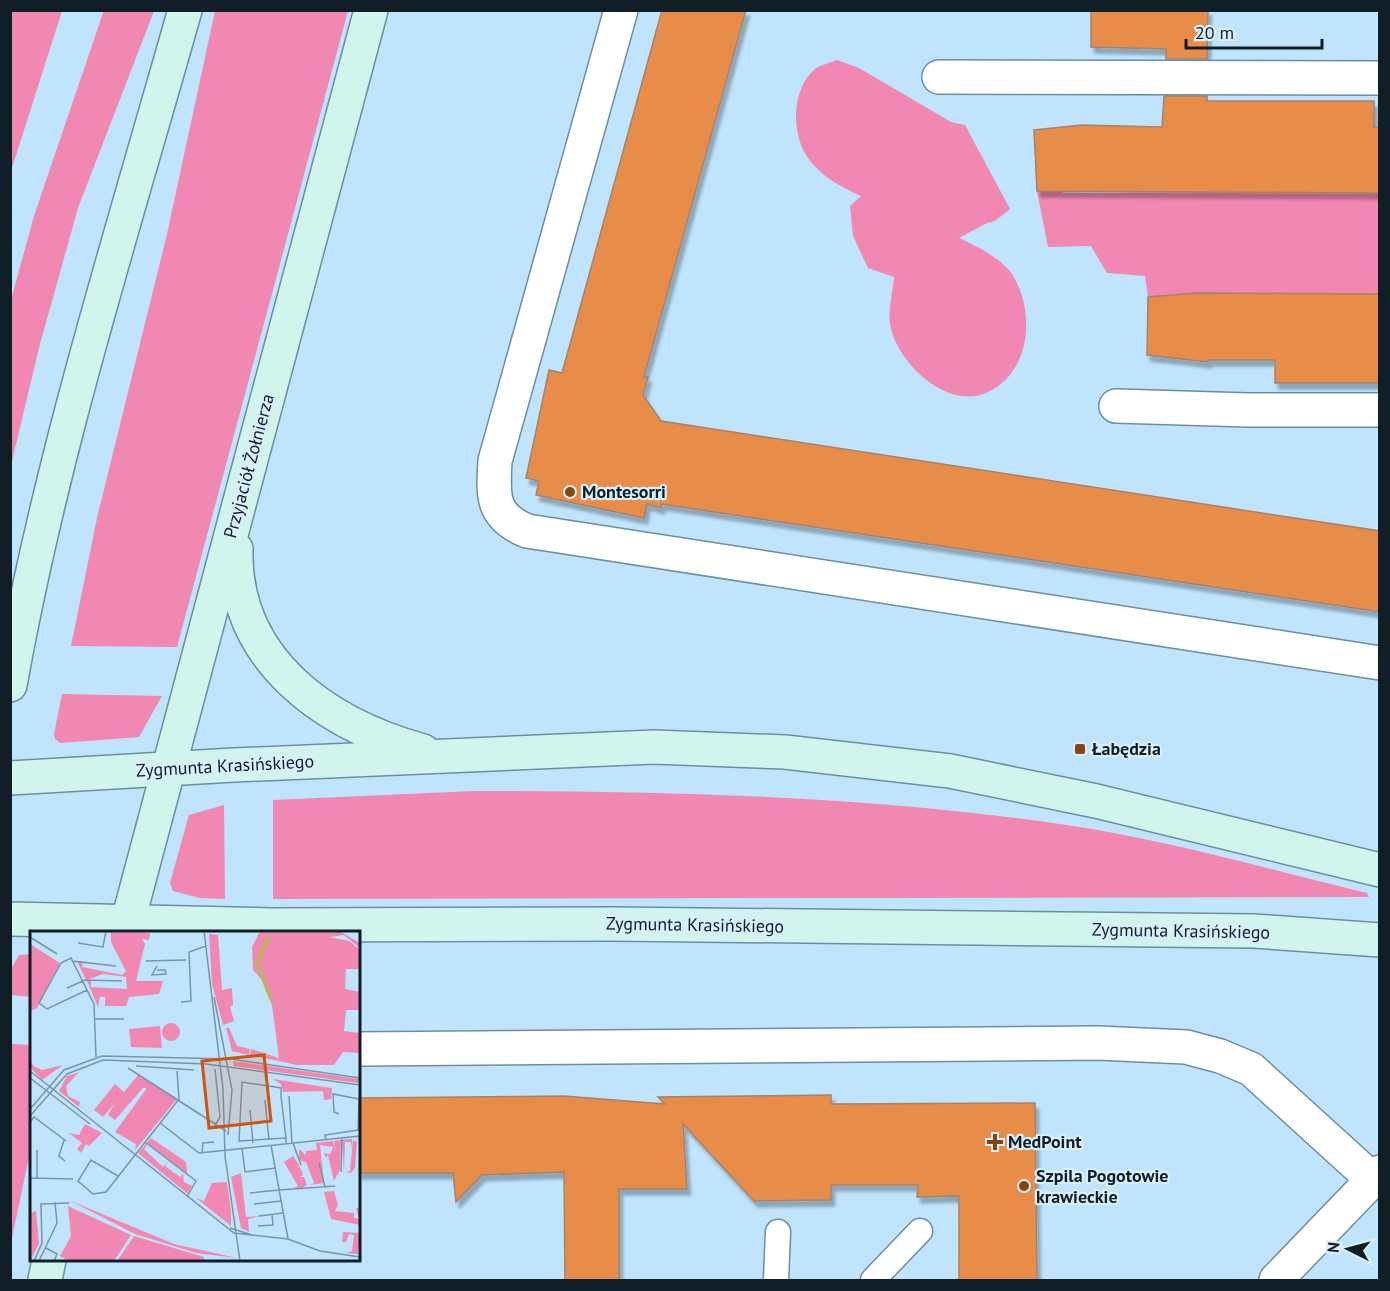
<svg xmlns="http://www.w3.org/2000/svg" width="1390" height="1291" viewBox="0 0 1390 1291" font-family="'PT Sans',sans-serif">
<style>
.green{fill:#f188b2}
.building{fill:#e78c48;stroke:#a4846e;stroke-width:1.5;filter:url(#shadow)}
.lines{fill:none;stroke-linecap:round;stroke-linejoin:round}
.lane-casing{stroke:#6b8ea4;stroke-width:27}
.street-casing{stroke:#6b8ea4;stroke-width:36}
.secondary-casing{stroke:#6b8ea4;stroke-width:36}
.lane{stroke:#fff;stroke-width:24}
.street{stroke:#fff;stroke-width:33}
.secondary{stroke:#d1f4ec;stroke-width:33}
.poi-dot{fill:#86460e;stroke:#d9effd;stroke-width:2}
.labels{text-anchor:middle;stroke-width:4.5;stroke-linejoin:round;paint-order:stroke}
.street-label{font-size:18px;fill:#101f27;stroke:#d9effd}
.poi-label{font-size:18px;font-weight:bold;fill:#101f27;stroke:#d9effd;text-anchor:start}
.inset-river{fill:none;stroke:#afbc4a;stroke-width:3}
.inset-road{fill:none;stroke:#7995a7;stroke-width:1.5}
.view{fill:#d2530f;fill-opacity:0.15;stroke:#d2530f;stroke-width:3}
.inset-edge{fill:none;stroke:#101f27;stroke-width:3}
</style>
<defs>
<filter id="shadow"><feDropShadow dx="3.5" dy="6" stdDeviation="1.5" flood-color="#0004"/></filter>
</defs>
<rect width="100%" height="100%" fill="#bfe4fc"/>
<g class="green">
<polygon points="11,10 62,11 11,171 10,11"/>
<polygon points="104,10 154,11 78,208 40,344 11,465 11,300 34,216"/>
<polygon points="215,11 348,11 177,647 71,646 97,518 167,234"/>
<path d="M837,60l22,8 92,54 14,3 45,84 -15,12 -8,2 -28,15c16,7 43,21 53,36 24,37 19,100 -26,119 -40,17 -91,-32 -96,-70 -2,-14 3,-32 4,-46l-26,-9 -15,-32 -3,-30 11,-10c-21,-9 -42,-21 -55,-41 -15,-24 -14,-67 9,-86 5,-4 15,-6 22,-9z"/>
<polygon points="1062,190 1063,193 1341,191 1342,193 1379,193 1379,294 1362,294 1362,296 1214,293 1148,297 1145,276 1107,273 1091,246 1048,247 1037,191"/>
<polygon points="62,694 162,696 139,737 60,743 55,739 54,734"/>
<path d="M474,791c198,0 396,5 592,34 102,15 202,44 301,68l2,4 -1096,2v-99z"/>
<polygon points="224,805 225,899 200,898 173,891 170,883 189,815"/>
<polygon points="31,954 31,997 11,995 11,969 19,955"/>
<polygon points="11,1044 31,1045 31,1147 11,1243"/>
</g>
<g class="building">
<polygon points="662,10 746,10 644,377 648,377 643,395 661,421 1380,531 1380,612 661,504 661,508 647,504 644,518 536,495 539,481 526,478 549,370 562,373"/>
<polygon points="1091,10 1208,10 1207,59 1166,59 1166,49 1091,47"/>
<polygon points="1164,96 1207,96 1207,101 1374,101 1374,127 1380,127 1380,193 1037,191 1034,130 1082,125 1162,127"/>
<polygon points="1197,293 1380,294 1380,383 1275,383 1275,360 1208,360 1208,362 1147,355 1148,297"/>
<polygon points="831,1095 831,1104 1035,1103 1037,1281 959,1281 959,1196 917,1197 918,1185 831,1185 831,1200 754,1201 683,1124 687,1189 619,1189 619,1281 565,1281 564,1172 482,1175 456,1202 453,1173 358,1173 358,1098 564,1096 665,1104 658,1097"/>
</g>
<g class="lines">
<defs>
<g id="lane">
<polyline points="776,1280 778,1232"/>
<polyline points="873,1280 920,1231"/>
</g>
<g id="street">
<path d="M621,10l-126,451c-2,35 -4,55 32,70l853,132"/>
<polyline points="939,77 1380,78"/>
<polyline points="1116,406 1248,410 1380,410"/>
<polyline points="358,1049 1098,1043 1186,1047 1220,1056 1251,1069 1372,1179"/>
<polyline points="1276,1280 1380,1172"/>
</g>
<g id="secondary">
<path d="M236,549c-3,111 89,175 187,202"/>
<path d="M10,685c41,-229 112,-452 175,-675"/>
<polyline points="10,778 234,765 654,747 785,752 950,771 1096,801 1380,870"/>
<polyline points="10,919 273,925 615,924 1254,931 1380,940"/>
<polyline points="125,932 371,10"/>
<polyline points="45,1280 49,1260"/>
</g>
</defs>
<use href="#lane" class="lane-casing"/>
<use href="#street" class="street-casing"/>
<use href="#secondary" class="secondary-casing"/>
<use href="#lane" class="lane"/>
<use href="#street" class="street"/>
<use href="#secondary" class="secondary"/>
</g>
<g class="poi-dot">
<circle cx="570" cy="492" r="6"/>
<rect x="1074" y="743" width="12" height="12" rx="3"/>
<path d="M992 1133h6v6h6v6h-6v6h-6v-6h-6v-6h6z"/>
<circle cx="1024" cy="1186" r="6"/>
</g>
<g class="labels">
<g class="street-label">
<text transform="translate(249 466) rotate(-75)" y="6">Przyjaciół Żołnierza</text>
<text transform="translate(225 766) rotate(-3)" y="6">Zygmunta Krasińskiego</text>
<text transform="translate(695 925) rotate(1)" y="6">Zygmunta Krasińskiego</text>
<text transform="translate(1181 931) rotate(1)" y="6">Zygmunta Krasińskiego</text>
</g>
<g class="poi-label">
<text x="582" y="498">Montesorri</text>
<text x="1092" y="755">Łabędzia</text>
<text x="1008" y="1148">MedPoint</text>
<text x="1036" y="1182">Szpila Pogotowie<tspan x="1036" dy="21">krawieckie</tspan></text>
</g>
</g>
<g transform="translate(30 931)">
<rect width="330" height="330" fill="#bfe4fc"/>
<path d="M81,0l39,2 -1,7 -7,-1 3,5 -9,37h27l-4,13 -30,3 -3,9h-21v-9h-5l-2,10 -11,-26h4v6l36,2 -1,-12 -23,-3 -17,6 -9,-19 6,1 -1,5 40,8 4,-4 -15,-29zM230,0h71l10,1 19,11v5l-16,-13 -15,2 20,4 10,8 1,20h-14l-1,20 15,3v18h-14l-2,21 16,2v20l-17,-1 -9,13h-37l-47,-10 1,-6 28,9 -7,-53 -10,-25 -9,-10 -1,-23zM179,3l9,1 4,55 10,-2 1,17 -3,2 4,14 -11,4 -11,-41zM0,13l30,19 -23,45 -7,3zM132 101a9 9 0 1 1 18 0a9 9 0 1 1-18 0ZM130,95l2,22 -31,-1 -2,-18zM196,97h3l8,18 13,3 -1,6 -17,-4zM0,127l3,8 9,4 21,-5 -21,15 -12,-13zM203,130l126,18 -1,4 -124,-17zM49,141l-13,14 2,10 12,6 -1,5 -20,-16 8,-15zM108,144l39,24 -42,51 1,-6 -21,-12 32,-44h-4l-28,32 -7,-5 7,-12 -12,14 -9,-7 21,-26 9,8zM243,148l59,9 -1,11 -7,1 -1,-9 -40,1 -2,-8zM55,193l17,9 -13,13 -3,-2 -5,9 -4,-4 5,-6 -13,-10 10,2zM121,207l35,24 1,11 -39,-29 -4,5 19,18 5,-6 -3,5 9,7 7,4 2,-4 1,9 8,4 -4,8 -50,-41zM322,208v9l1,-8 4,2 -2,26 -4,5 -5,-1 4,-1 2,-22 -1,-7h-6l-1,30 -2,-32zM311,209l-1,30 -6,11 -6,-26 -2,3 -2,-5 6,1 3,-7 -13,-2 4,38 -14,2 4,-2 -8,-21 -7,-2v-11l7,6v-4l11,-1 -1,-7 17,-2 2,8 -1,-8zM263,225l7,10 -5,3 5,-2 3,8 -3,2h4l3,8 -5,3h-8l4,-2 -14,-24zM211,242l5,44 15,-1 -13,3 1,13 -8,-4 -10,-51zM197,251l4,28v16l-35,-28 8,3 8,-18zM304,260l4,14 -3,6 19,2v5l5,1 -3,-11h4v17l-29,-6 -7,-27zM41,270l103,43 63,14 -41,-5 -61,-19zM38,275l63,29 -17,26h-45l-9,-5 11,-20zM6,280l3,33 -9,17v-48zM313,301l17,1 -2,21 -12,-1 6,-2 2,-16 -5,-1 -3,8h-4zM104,305l70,21v4h-87z" fill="#f188b2"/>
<path class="inset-river" d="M239,6l-12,26 14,37"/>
<path class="inset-road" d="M174,0l19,158 2,67 15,105M0,6l27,17M48,12l25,4 3,-16M42,30l44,5M116,30l40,-1M127,35l-5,9 14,-1 -1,-4h-8M37,57l18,-8 37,1M57,59l-40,19 -8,-6 22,-40 10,-5 23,46 2,53M184,66l18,93 -4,45M151,71l10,-1 -2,-49 17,-6M65,88h29M106,135l58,4M98,137l98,63M0,140l204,162 54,6 32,12 40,6M147,140l2,28M0,147l60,46M259,165l3,47M235,169l4,40M0,178l34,-39 38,-14 129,3 129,19M220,179l3,33M309,183l-5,-2 -1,-18 26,5M0,185l37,-42 36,-14 103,4 154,21M0,191l4,-5 32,24M130,192l39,30 161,-17M184,196l6,-10 -5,-48M256,207l-47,3 3,-59 39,6v8l5,42v5M34,209l-5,16 6,5M296,209l-1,-5 33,-5 1,-31M115,211l51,39 -9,16M263,212l8,22M241,214l17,94M212,217l3,24 31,-4M172,222l1,-10 11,-1M289,232l6,24M311,241l1,-34M88,245l-27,-16 -13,21 15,13 13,-2 73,-93M0,247l43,1M7,247v-28M249,259l56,-4M220,262l29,-3M224,273l27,-3M229,285l24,-3M228,295l15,-1 -1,-11M200,297l22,7M16,317l11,6 -3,7M4,330l8,-18 -1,-39 28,-1M9,330l18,-38 -2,-21"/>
<path class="view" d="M234,124l7,66 -62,7 -7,-67z"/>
<rect width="330" height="330" class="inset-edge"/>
</g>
<rect width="1390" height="1291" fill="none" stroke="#101f27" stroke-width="24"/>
<g transform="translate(1348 1249) rotate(276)" stroke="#d9effd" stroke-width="4.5" paint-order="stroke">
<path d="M0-4.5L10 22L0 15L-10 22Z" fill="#101f27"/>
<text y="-9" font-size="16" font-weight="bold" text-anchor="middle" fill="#101f27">N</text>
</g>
<path d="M1186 39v9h136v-9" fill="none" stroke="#101f27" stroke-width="3"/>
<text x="1195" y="39" font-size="18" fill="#101f27" stroke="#d9effd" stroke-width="4.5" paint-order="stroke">20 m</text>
</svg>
